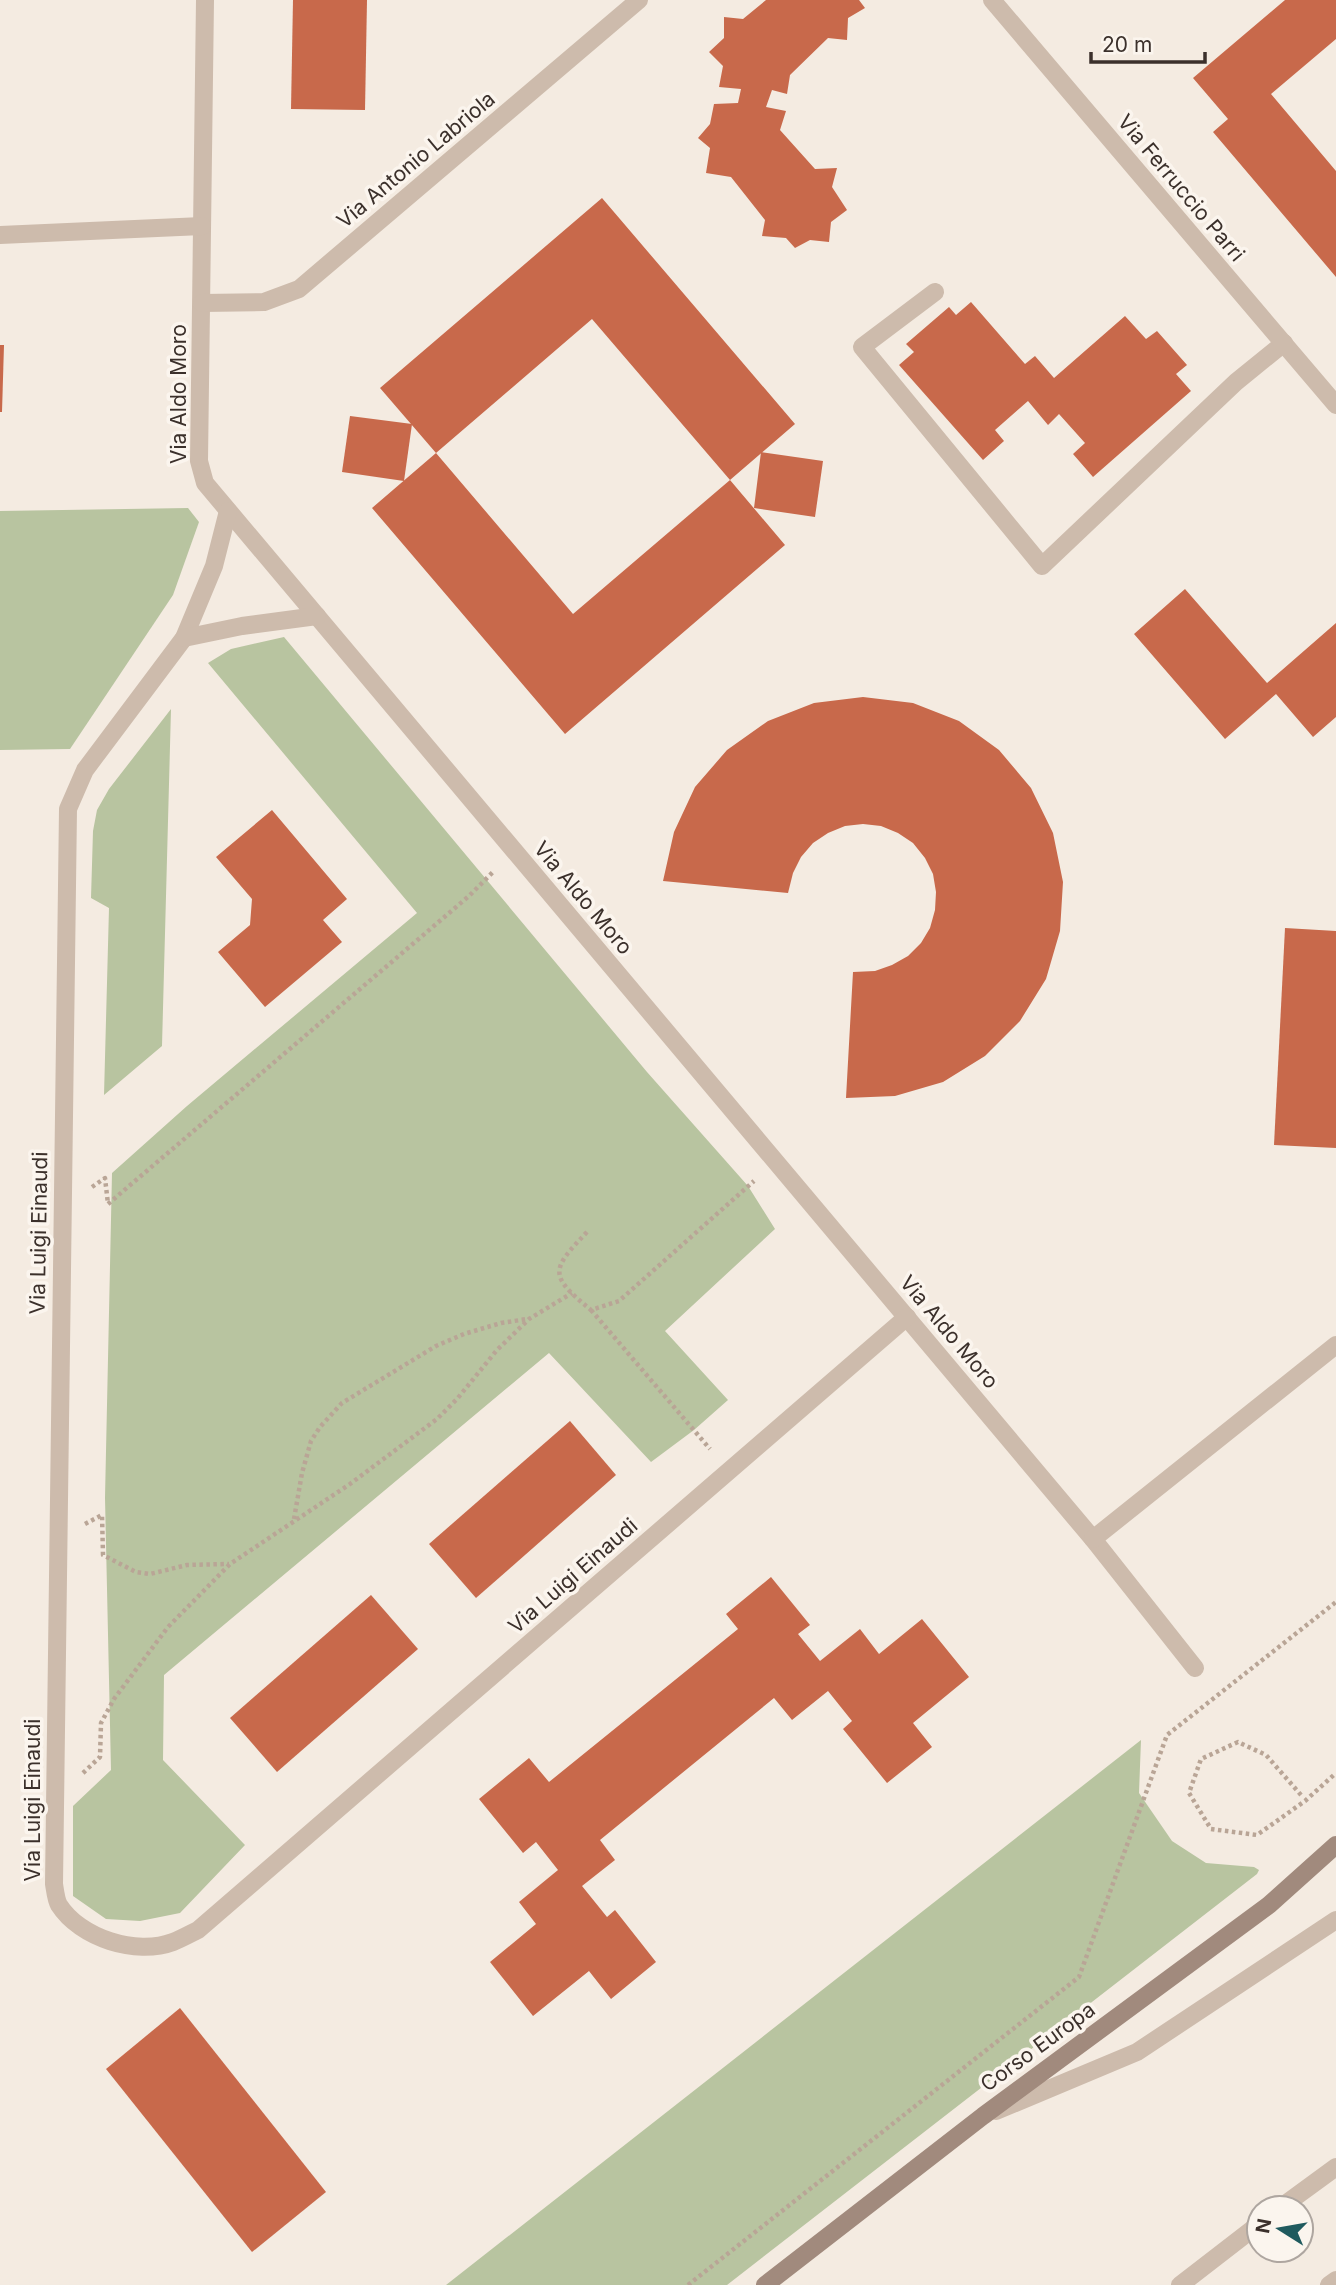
<svg xmlns="http://www.w3.org/2000/svg" width="1336" height="2285" viewBox="0 0 1336 2285" font-family="Inter,sans-serif">
<style>
.green{fill:#b8c4a0}
.building{fill:#c8694b}
.lines{fill:none;stroke-linecap:round;stroke-linejoin:round}
.path{stroke:#b9a596;stroke-width:4.5;stroke-dasharray:3.5 3.5;stroke-linecap:butt}
.service{stroke:#cdbbac;stroke-width:18}
.minor{stroke:#cdbbac;stroke-width:18}
.secondary{stroke:#a18a7d;stroke-width:18}
.labels{text-anchor:middle;stroke-width:7;stroke-linejoin:round;paint-order:stroke}
.street-label{font-size:21px;fill:#3b302b;stroke:#fbf5ee}
</style>
<rect width="100%" height="100%" fill="#f4ebe1"/>
<g class="green">
<polygon points="188,508 199,522 173,595 70,749 0,750 0,511"/>
<polygon points="284,637 647,1072 748,1186 775,1229 665,1331 728,1400 694,1430 651,1462 549,1353 164,1675 163,1760 245,1845 180,1913 140,1921 106,1919 73,1896 73,1806 111,1770 105,1498 112,1173 187,1106 417,913 208,663 231,649"/>
<polygon points="171,709 162,1046 104,1095 109,908 91,898 93,831 97,810 109,789"/>
<polygon points="1141,1740 1139,1793 1172,1841 1206,1863 1254,1867 1259,1870 1257,1874 727,2285 446,2285"/>
</g>
<g class="building">
<polygon points="293,0 367,0 365,110 291,109"/>
<polygon points="766,0 859,0 865,8 848,18 847,40 828,38 790,75 787,94 772,90 766,107 786,111 780,130 815,169 837,168 832,187 847,210 831,222 829,242 810,240 795,248 786,238 762,236 765,220 731,177 706,173 710,148 698,138 710,124 714,104 738,103 741,89 719,87 723,66 709,52 724,38 724,17 743,19"/>
<polygon points="1285,0 1336,0 1336,39 1271,94 1336,171 1336,277 1213,132 1228,119 1193,78"/>
<polygon points="602,198 795,424 730,480 592,319 436,453 380,388"/>
<polygon points="971,302 1025,364 1035,356 1054,378 1125,316 1146,339 1157,331 1187,365 1176,374 1191,391 1093,477 1073,454 1085,443 1059,414 1048,425 1028,401 995,430 1004,441 983,460 899,365 914,352 906,344 949,307 956,315"/>
<polygon points="0,345 4,345 2,412 0,412"/>
<polygon points="350,416 412,424 404,481 342,472"/>
<polygon points="761,452 823,461 815,517 754,508"/>
<polygon points="436,453 573,614 730,480 785,545 565,734 372,508"/>
<polygon points="1185,589 1267,683 1336,623 1336,717 1313,737 1276,694 1225,739 1134,634"/>
<polygon points="863,697 913,703 959,721 999,750 1031,788 1053,833 1063,882 1060,931 1046,979 1020,1021 985,1056 943,1082 895,1096 846,1098 853,972 875,971 892,965 908,956 921,943 930,928 935,910 936,892 933,874 925,858 913,843 898,833 881,826 863,824 845,826 828,833 813,843 801,857 793,873 788,893 663,881 674,832 695,787 727,750 768,721 814,703"/>
<polygon points="272,810 347,899 323,920 342,942 265,1007 218,952 250,925 252,899 216,857"/>
<polygon points="1285,928 1336,931 1336,1148 1274,1145"/>
<polygon points="570,1421 616,1475 476,1598 429,1544"/>
<polygon points="771,1577 810,1625 798,1634 820,1661 860,1629 879,1654 922,1619 969,1677 913,1723 932,1747 887,1783 843,1729 852,1721 828,1691 792,1720 774,1698 600,1840 615,1860 582,1886 607,1917 615,1910 656,1962 611,1999 589,1971 533,2016 490,1962 536,1924 519,1902 558,1870 536,1842 523,1853 479,1799 529,1758 549,1782 738,1629 726,1614"/>
<polygon points="371,1595 418,1649 277,1772 230,1718"/>
<polygon points="180,2008 326,2192 252,2252 106,2069"/>
</g>
<g class="lines">
<g class="path">
<polyline points="92,1187 105,1178 108,1204 469,896 494,871"/>
<path d="M587,1232c-36,38 -39,43 4,78l28,-9 135,-120"/>
<polyline points="591,1310 710,1449"/>
<polyline points="294,1519 302,1473 311,1441 320,1427 342,1403 436,1346 464,1334 501,1323 527,1319"/>
<polyline points="85,1524 102,1515 103,1555 136,1572 150,1574 187,1565 229,1564"/>
<polyline points="83,1773 100,1757 101,1723 114,1699 168,1627 230,1564 350,1484 437,1419 457,1399 497,1350 529,1319 572,1293"/>
<polyline points="1301,1795 1266,1755 1238,1742 1201,1759 1189,1793 1211,1829 1257,1835 1305,1801 1336,1773"/>
<polyline points="688,2285 1079,1977 1167,1735 1336,1602"/>
</g>
<g class="service">
<polyline points="935,292 862,347 1042,566 1236,382 1284,343"/>
<polyline points="1280,2208 1336,2167"/>
<polyline points="1180,2285 1259,2224"/>
<polyline points="1329,2285 1336,2280"/>
</g>
<g class="minor">
<polyline points="205,0 199,461 205,483 1093,1539 1195,1668"/>
<polyline points="992,0 1336,405"/>
<polyline points="0,235 202,226"/>
<polyline points="202,303 264,302 299,289 639,0"/>
<path d="M228,511l-14,55 -30,72 -99,132 -17,39 -14,1075c1,6 2,16 5,21 21,33 77,51 114,37 8,-3 17,-8 25,-12l709,-613"/>
<polyline points="184,638 242,626 317,616"/>
<polyline points="1093,1539 1336,1345"/>
<polyline points="996,2111 1137,2052 1336,1920"/>
</g>
<polyline class="secondary" points="765,2285 983,2116 1269,1905 1336,1845"/>
</g>
<g class="labels">
<g class="street-label">
<text transform="translate(416 160) rotate(-40)" y="7">Via Antonio Labriola</text>
<text transform="translate(1181 188) rotate(50)" y="7">Via Ferruccio Parri</text>
<text transform="translate(179 394) rotate(-90)" y="7">Via Aldo Moro</text>
<text transform="translate(583 898) rotate(50)" y="7">Via Aldo Moro</text>
<text transform="translate(39 1233) rotate(-89)" y="7">Via Luigi Einaudi</text>
<text transform="translate(949 1332) rotate(50)" y="7">Via Aldo Moro</text>
<text transform="translate(573 1576) rotate(-41)" y="7">Via Luigi Einaudi</text>
<text transform="translate(33 1800) rotate(-90)" y="7">Via Luigi Einaudi</text>
<text transform="translate(1038 2047) rotate(-36)" y="7">Corso Europa</text>
</g>
</g>
<g transform="translate(1280 2229) rotate(281)"><circle r="33" fill="#fbf5ee" stroke="#aea6a0" stroke-width="2"/>
<path d="M0-5L12 26L0 18L-12 26Z" fill="#1f5a5e"/>
<text y="-10" font-size="19" font-weight="bold" text-anchor="middle" fill="#3b302b">N</text>
</g>
<path d="M1091 52v10h114v-10" fill="none" stroke="#3b302b" stroke-width="3.5"/>
<text x="1102" y="52" font-size="21" fill="#3b302b" stroke="#fbf5ee" stroke-width="5" paint-order="stroke">20 m</text>
</svg>
